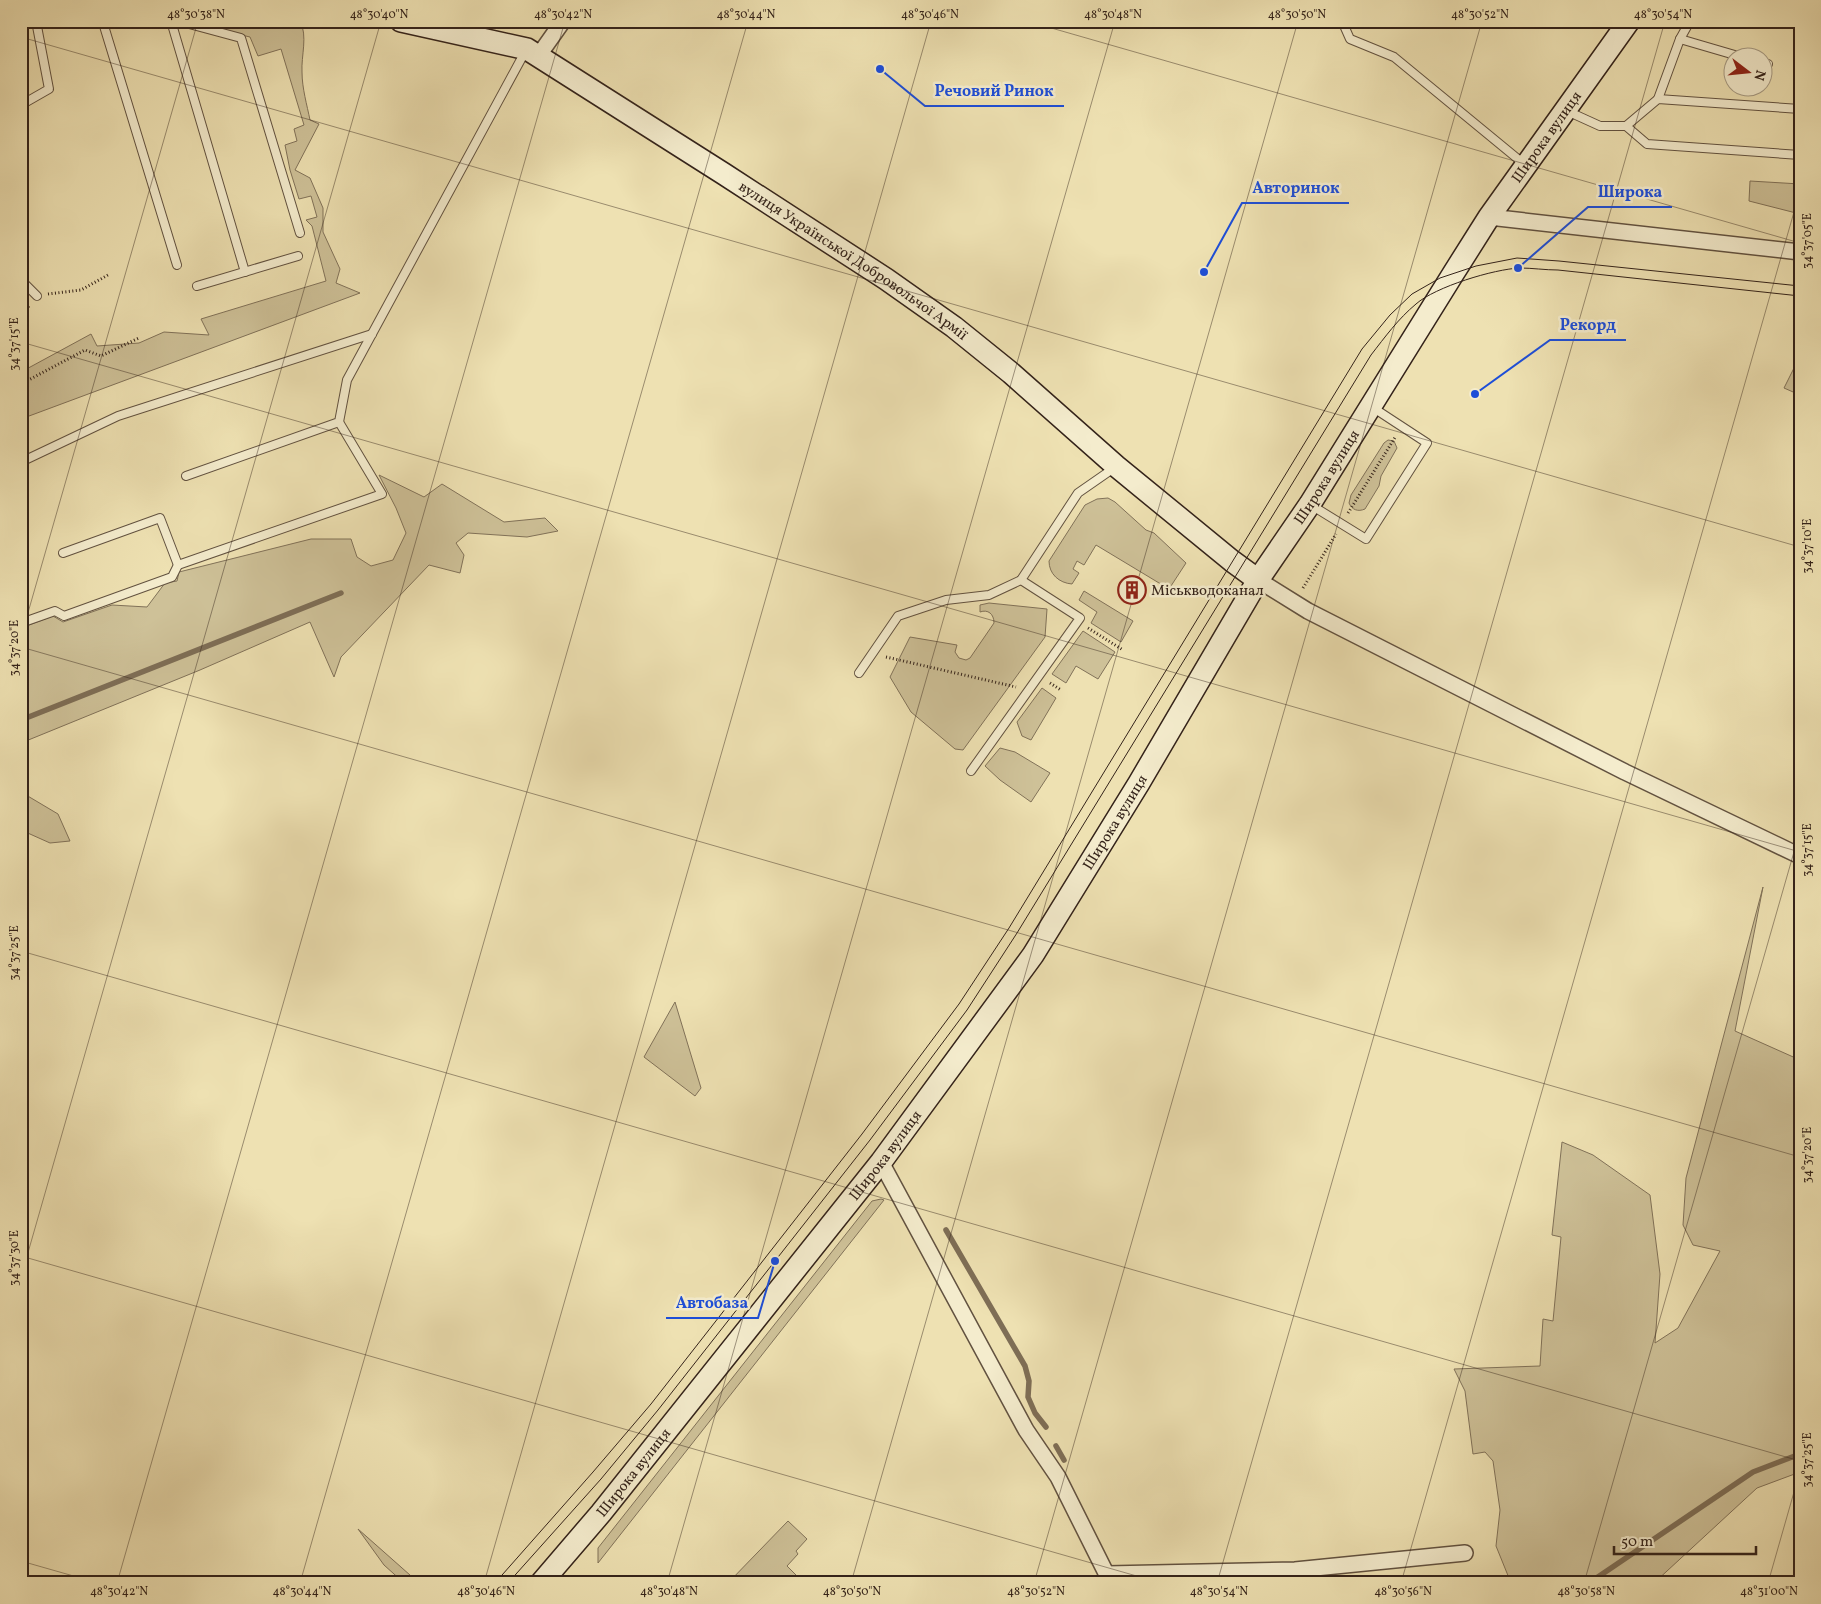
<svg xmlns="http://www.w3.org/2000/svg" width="1821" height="1604" viewBox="0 0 1821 1604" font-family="Vollkorn,serif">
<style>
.green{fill:#cec198;stroke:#817259}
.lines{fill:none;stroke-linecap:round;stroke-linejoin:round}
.stream{stroke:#7e6e56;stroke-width:5.5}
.lane-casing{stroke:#625240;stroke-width:10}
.street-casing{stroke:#625240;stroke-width:18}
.secondary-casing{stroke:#34231a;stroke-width:24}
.path{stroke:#34231a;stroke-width:3;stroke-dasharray:1 2.5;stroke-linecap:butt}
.lane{stroke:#f4eccd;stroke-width:8}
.street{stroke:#f4eccd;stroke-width:15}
.secondary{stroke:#f4eccd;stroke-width:21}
.tram{stroke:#34231a;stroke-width:1}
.ticks{fill:none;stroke:#34231a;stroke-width:1;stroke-opacity:0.45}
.labels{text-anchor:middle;stroke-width:5;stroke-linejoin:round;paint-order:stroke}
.street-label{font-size:15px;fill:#34231a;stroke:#f4eccd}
.poi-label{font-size:15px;fill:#34231a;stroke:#f4eccd;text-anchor:start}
.leader{fill:none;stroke:#1d4ed8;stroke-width:2}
.callout-dot{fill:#1d4ed8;stroke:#f4eccd;stroke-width:2}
.callout-label{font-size:16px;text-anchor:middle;font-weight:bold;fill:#1d4ed8;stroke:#f4eccd;stroke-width:5;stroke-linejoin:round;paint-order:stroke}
.neatline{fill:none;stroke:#34231a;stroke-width:2}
.ticks-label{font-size:12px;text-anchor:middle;fill:#34231a}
</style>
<rect width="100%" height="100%" fill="#eee1b2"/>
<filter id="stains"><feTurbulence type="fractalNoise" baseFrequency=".004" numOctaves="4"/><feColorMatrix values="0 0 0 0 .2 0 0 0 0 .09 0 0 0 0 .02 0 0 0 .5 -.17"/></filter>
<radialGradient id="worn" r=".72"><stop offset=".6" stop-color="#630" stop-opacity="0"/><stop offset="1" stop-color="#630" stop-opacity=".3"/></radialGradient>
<g class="green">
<path d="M183,21h117c8,15 1,35 2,51 0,16 5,33 8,48l9,4 -24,46 15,8 13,30v24l17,37 -4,14 24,10 -339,126v-47l70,-38 6,12 42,-3 25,-11 45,3 -8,-16 125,-38 -14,-55 -6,-6 11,-3 -6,-21 -12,3 -9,-29 -5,-25 12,-4 -3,-12 10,-4 -23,-76 -23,7 -8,-19z"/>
<polygon points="1750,181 1800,184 1800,214 1749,201"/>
<polygon points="1800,356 1800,395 1784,388"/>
<path d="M1388,440l6,1 3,7 -16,28 -2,10 -14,23c-7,3 -13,1 -16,-6l2,-8 33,-52z"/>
<polygon points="379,475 424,497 442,484 504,522 545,518 558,531 527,537 468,533 456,543 464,555 460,573 429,565 341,657 334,677 310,622 200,670 21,743 21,628 53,616 63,622 112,605 147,607 165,583 177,581 179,572 311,539 351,539 357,557 371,566 393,560 406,533 396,508"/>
<path d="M1108,498l7,4 31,28 8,3 32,30 -17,26 -73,-44 -12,20 -7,-4 -4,8 6,4 -7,11c-13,-1 -23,-10 -23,-23l36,-56 12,-6z"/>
<polygon points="1084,591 1133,621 1121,642 1091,623 1097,612 1079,600"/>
<path d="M989,603l58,6 -2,28 -82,113 -8,-1 -44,-37 -21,-35 20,-40 47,8 -2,7 4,6 7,2 4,-2 24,-35c0,-9 -6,-14 -14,-11v-7z"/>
<polygon points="1083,631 1115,652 1098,679 1076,666 1066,683 1052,674"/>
<polygon points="1042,688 1056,698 1031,740 1022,736 1017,722"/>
<polygon points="1000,748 1015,752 1050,773 1031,802 1000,780 985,766"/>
<polygon points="21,792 58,814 70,841 50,843 21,830"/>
<polygon points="1763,887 1735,1031 1800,1060 1800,1472 1757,1488 1654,1583 1511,1583 1496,1546 1500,1510 1493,1461 1485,1452 1473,1454 1465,1391 1454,1369 1540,1366 1543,1319 1553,1321 1561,1237 1552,1235 1562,1142 1593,1155 1650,1195 1660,1274 1655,1343 1678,1328 1720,1251 1693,1245 1683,1225 1686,1178"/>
<polygon points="675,1002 701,1088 695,1096 644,1057"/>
<polygon points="881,1199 884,1200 598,1563 598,1548 872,1201"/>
<polygon points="788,1521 807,1539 796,1551 798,1554 787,1566 804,1583 728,1583"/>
<polygon points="358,1529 419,1583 404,1583 384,1565"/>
</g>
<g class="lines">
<g class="stream">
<polyline points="21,720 341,593"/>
<polyline points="946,1230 1025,1366 1029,1381 1028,1397 1035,1413 1046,1427"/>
<polyline points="1056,1446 1064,1460"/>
<polyline points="1589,1583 1753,1472 1800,1454"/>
</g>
<defs>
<g id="lane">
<polyline points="104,21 104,26 177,265"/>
<polyline points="171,21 245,272"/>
<polyline points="178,21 241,38 300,233"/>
<polyline points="1342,21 1350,39 1394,57 1524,164"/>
<polyline points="1680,39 1745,58"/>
<polyline points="1764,63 1768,64"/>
<polyline points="1658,99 1680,39 1690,21"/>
<polyline points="21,105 49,89 36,21"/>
<polyline points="1567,111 1600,126 1626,126 1658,99 1800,109"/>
<polyline points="1626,126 1647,144 1800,155"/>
<polyline points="21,280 37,296"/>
<polyline points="197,286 298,256"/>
<polyline points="21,462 118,416 372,334"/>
<polyline points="186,476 339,422 347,380 526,50"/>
<polyline points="1311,505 1366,539 1427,443 1372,407"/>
<polyline points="63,553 160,518 178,565 382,494 339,422"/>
<polyline points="21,623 55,611 64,616 172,577 178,565"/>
<polyline points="859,673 898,616 946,600 989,595 1021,580"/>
<polyline points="971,771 1080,618 1021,580 1078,493 1114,468"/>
</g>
<g id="street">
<polyline points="539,55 563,21"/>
<polyline points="1489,217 1800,252"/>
<polyline points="1258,580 1308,611 1625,772 1800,856"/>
<polyline points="881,1162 1026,1430 1058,1477 1111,1583"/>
<polyline points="1107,1574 1295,1570 1465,1553"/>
</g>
<g id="secondary">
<path id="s1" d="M401,21l126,28 197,125 162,105 68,48 57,46 105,93 116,95 26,19"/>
<path id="s2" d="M541,1583l60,-70 280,-351 152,-207 106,-172 119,-203 52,-76 143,-230 36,-57 140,-196"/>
</g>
</defs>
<use href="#lane" class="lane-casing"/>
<use href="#street" class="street-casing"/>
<use href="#secondary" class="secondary-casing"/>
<g class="path">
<polyline points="48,294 81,290 108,275"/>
<polyline points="21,314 29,306"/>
<polyline points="21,384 85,350 101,356 139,338"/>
<polyline points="1348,513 1396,436"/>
<polyline points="1303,588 1336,534"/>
<polyline points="1088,628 1123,650"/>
<polyline points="886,657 1016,687"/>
<polyline points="1050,683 1061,690"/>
</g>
<use href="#lane" class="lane"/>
<use href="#street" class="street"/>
<use href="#secondary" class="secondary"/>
<g class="tram">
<polyline points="495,1583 593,1472 651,1404 862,1134 959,1004 1009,928 1362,349 1390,315 1412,294 1440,278 1476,266 1517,258 1559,261 1800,286"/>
<path d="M508,1583l93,-104 57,-69 212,-270 97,-130 50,-77 354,-578c14,-18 27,-36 45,-51 19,-17 78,-35 104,-36 12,0 25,2 38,2l242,26"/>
</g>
</g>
<path class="ticks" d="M1027,21l773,222M21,37l1779,510M21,342l1779,510M21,637l177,-616M21,647l1779,510M21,951l1779,510M21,1256l1140,327M21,1277l360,-1256M21,1561l77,22M117,1583l448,-1562M300,1583l448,-1562M484,1583l447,-1562M667,1583l448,-1562M851,1583l447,-1562M1034,1583l448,-1562M1217,1583l448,-1562M1401,1583l399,-1392M1584,1583l216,-752M1768,1583l32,-112"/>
<defs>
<symbol id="building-ring" viewBox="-11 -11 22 22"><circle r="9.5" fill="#f4eccd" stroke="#8f2418" stroke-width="1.5"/><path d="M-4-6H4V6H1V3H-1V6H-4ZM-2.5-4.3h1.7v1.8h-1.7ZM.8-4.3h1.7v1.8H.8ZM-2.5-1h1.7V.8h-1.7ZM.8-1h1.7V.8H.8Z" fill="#8f2418"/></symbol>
</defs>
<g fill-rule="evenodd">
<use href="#building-ring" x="1116" y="574" width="32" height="32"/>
</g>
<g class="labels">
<g class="street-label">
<text dy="5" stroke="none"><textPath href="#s2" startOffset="1764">Широка вулиця</textPath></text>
<text dy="5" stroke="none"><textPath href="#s1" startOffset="518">вулиця Української Добровольчої Армії</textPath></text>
<text dy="5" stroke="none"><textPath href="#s2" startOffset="1359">Широка вулиця</textPath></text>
<text dy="5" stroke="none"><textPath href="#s2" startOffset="954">Широка вулиця</textPath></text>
<text dy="5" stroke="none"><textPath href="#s2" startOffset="549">Широка вулиця</textPath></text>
<text dy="5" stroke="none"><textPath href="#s2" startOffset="144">Широка вулиця</textPath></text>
</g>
<g class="poi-label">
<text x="1151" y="595">Міськводоканал</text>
</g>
</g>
<path class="leader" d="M880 69L925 106H1064M1204 272L1242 203H1349M1518 268L1588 207H1672M1475 394L1550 340H1626M775 1261L758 1318H666"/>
<g class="callout-dot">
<circle cx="880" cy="69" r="5"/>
<circle cx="1204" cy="272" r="5"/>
<circle cx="1518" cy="268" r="5"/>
<circle cx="1475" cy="394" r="5"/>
<circle cx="775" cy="1261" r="5"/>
</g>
<g class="callout-label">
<text x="994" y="96">Речовий Ринок</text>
<text x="1296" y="193">Авторинок</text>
<text x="1630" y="197">Широка</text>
<text x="1588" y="330">Рекорд</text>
<text x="712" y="1308">Автобаза</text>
</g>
<rect width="1821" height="1604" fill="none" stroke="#eee1b2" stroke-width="55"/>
<g transform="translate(1748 72) rotate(106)"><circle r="24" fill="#f4eccd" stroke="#a79c85"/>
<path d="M0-4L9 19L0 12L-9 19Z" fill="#8f2418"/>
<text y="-8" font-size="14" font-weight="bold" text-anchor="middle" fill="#34231a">N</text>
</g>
<path d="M1614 1546v8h142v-8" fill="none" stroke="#34231a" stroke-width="2.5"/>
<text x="1621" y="1546" font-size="15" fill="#34231a" stroke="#f4eccd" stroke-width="4" paint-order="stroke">50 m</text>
<rect x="28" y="28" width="1766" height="1548" class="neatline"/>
<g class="ticks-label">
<text x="196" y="18">48°30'38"N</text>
<text x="379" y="18">48°30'40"N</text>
<text x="563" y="18">48°30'42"N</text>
<text x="746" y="18">48°30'44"N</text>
<text x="930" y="18">48°30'46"N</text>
<text x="1113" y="18">48°30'48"N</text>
<text x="1297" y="18">48°30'50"N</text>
<text x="1480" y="18">48°30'52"N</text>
<text x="1663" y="18">48°30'54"N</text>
<text transform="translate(1807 241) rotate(-90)" y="4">34°37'05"E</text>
<text transform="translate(14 344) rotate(-90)" y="4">34°37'15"E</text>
<text transform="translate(1807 546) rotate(-90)" y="4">34°37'10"E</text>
<text transform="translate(14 648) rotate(-90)" y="4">34°37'20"E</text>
<text transform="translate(1807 850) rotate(-90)" y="4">34°37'15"E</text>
<text transform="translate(14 953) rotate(-90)" y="4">34°37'25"E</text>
<text transform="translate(1807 1155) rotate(-90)" y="4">34°37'20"E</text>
<text transform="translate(14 1258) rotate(-90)" y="4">34°37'30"E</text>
<text transform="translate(1807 1460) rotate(-90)" y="4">34°37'25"E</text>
<text x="119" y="1595">48°30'42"N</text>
<text x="302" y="1595">48°30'44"N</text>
<text x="486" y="1595">48°30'46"N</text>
<text x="669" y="1595">48°30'48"N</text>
<text x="852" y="1595">48°30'50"N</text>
<text x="1036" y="1595">48°30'52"N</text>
<text x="1219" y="1595">48°30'54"N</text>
<text x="1403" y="1595">48°30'56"N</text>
<text x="1586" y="1595">48°30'58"N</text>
<text x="1769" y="1595">48°31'00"N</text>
</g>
<rect width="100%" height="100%" filter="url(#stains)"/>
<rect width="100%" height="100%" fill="url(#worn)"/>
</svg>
